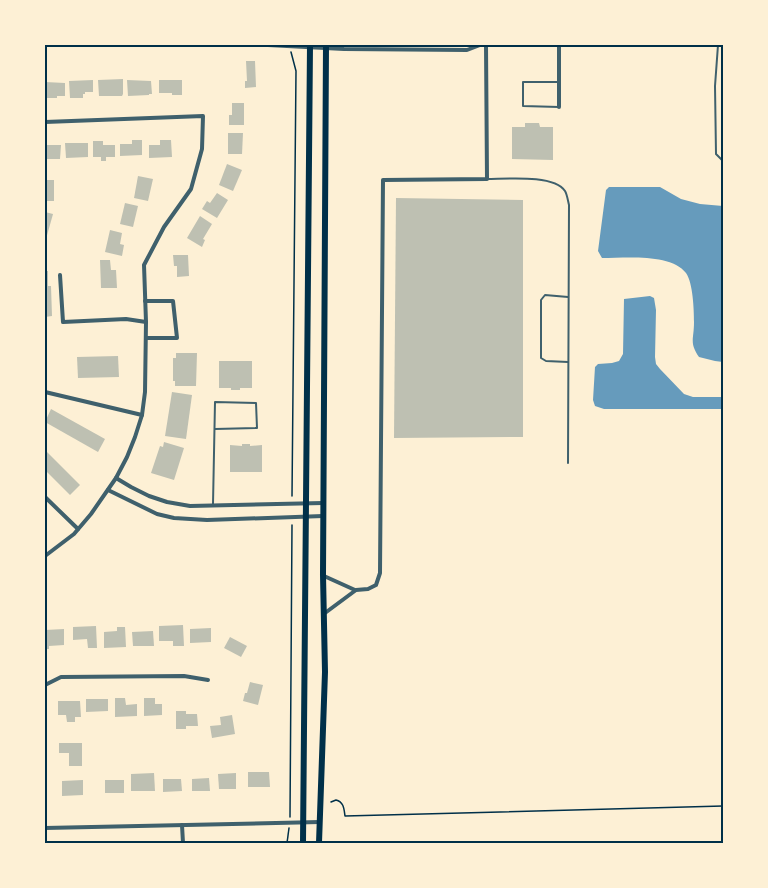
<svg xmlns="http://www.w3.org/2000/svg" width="768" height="888" viewBox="0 0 768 888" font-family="Rubik,sans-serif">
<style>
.water{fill:#669bbc}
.building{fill:#bec0b2}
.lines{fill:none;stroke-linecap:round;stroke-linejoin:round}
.path{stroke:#003049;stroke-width:1.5}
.service{stroke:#3f606c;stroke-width:2}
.minor{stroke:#3f606c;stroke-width:4}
.secondary{stroke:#003049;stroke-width:6}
.neatline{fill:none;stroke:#003049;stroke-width:2}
</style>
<rect width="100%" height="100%" fill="#fdf0d5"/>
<g class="water">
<path d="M609,187h51l21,12 19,5 23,2v156l-8,-1 -16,-4c-10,-15 -5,-17 -5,-35 0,-13 -1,-39 -8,-49 -15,-20 -61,-15 -84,-15l-4,-7 8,-61z"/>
<polygon points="650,296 654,298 656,310 655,357 656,364 660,369 684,394 693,397 723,397 723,409 604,409 595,406 593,400 595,367 598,364 612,363 619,361 623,354 624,299"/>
</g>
<g class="building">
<polygon points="246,61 255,61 256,87 245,88 245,81 247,81"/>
<polygon points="123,79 123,94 122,96 99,96 98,80"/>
<polygon points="93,80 93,92 85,92 85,94 83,94 83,98 70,98 69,81"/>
<polygon points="127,80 151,81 152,94 149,94 149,95 128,96"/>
<polygon points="159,80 182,80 182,95 172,95 172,93 159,93"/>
<polygon points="45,82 65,83 65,96 57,96 57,98 45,98"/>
<polygon points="232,103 244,103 244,125 229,125 229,115 232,115"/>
<polygon points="525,123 539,123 540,127 553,127 553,160 512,159 512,127 525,127"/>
<polygon points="228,133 243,133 242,154 228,154"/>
<polygon points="132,140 142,140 142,155 120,156 120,144 132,144"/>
<polygon points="160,140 171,140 172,157 149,158 149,145 160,145"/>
<polygon points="93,141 103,141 103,145 115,145 115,157 106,157 106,161 101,161 101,157 93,157"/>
<polygon points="65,143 88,143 88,157 66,158"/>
<polygon points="45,145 61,145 60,159 45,159"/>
<polygon points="227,164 242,170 233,191 219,185"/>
<polygon points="138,176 153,179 148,201 134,198"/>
<rect x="45" y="180" width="9" height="21"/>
<polygon points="217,193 228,200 217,218 202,209 207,201 210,203"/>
<polygon points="396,198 523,200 523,437 394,438"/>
<polygon points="125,203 138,206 133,227 120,224"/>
<polygon points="45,212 53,214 46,239 45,239"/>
<polygon points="200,216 212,224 203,239 205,240 202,247 187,238"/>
<polygon points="110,230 122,233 120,244 124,245 122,256 105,252"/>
<polygon points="173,255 188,255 189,276 177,277 177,266 174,266"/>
<polygon points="100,260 110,260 111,270 116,270 117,288 101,288"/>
<polygon points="45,271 48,271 48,286 51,286 52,316 45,317"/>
<polygon points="176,353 197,353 196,386 175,386 175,381 173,381 173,358 176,358"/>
<polygon points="118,356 119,377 78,378 77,357"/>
<polygon points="219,361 252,361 252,388 240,388 240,390 231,390 231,388 219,388"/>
<polygon points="172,392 192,395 186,439 165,436"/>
<polygon points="51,409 105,439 98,452 45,422"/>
<polygon points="164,442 184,448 174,480 151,473 160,446 163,447"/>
<polygon points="242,444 250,444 250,446 262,445 262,472 230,472 230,445 242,446"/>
<polygon points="45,450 80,485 70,495 45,470"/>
<polygon points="183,625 184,646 173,646 173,641 159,641 159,626"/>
<polygon points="96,626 97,648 88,648 87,639 73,640 73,627"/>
<polygon points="117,627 125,627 126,647 104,648 104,632 117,631"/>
<polygon points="211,628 211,642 190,643 190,629"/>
<polygon points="64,629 64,645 49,646 49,649 45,649 45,630"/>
<polygon points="153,631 154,646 133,646 132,632"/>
<polygon points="230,637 247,646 241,657 224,648"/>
<polygon points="250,682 263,685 258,705 243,701 245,693 247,693"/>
<polygon points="115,698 125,698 126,705 137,704 137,716 115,717"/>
<polygon points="144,698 155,698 155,704 162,704 162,715 144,716"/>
<polygon points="86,699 108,699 108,711 86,712"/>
<polygon points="58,701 80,701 81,717 75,717 75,722 67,722 66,715 58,715"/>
<polygon points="176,711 186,711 186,714 197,714 198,726 186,726 186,729 176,729"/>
<polygon points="232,715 235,734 212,738 210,726 221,725 220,717"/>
<polygon points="59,743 82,743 82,766 69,766 69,753 59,753"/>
<polygon points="248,772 269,772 270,787 248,787"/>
<polygon points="154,773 155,791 131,791 131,774"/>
<polygon points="236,773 236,789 219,789 218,774"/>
<polygon points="209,778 210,791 192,791 192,779"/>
<polygon points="163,779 181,779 182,791 163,792"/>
<polygon points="83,780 83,795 62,796 62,781"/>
<rect x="105" y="780" width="19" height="13"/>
</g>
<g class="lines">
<g class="path">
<polyline points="291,52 296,71 292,496"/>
<path d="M331,802l5,-2c8,2 8,9 9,16l378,-10"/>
<polyline points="290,817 292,525"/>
<polyline points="287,843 289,828"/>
</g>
<g class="service">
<polyline points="718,45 715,86 716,154 723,161"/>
<polyline points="559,82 523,82 523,106 559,107"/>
<path d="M487,179c18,0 67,-5 78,12 2,3 3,10 4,14l-1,258"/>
<polyline points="568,362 546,361 541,358 541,300 545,295 568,297"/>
<polyline points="213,504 215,402 256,403 257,428 215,429"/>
</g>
<g class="minor">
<polyline points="268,45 344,49 467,50 480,45"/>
<polyline points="559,45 559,107"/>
<polyline points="45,122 203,116 202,149 191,189 164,227 144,265 146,322 145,392 142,415 135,437 127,457 116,478 91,514 74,534 45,556"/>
<polyline points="60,275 63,322 126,319 146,322"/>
<polyline points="145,301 173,301 177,338 146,338"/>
<polyline points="45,392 142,415"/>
<polyline points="116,478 131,487 149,496 167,502 190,506 323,503"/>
<polyline points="108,490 157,514 174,518 207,520 323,516"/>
<polyline points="45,497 78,529"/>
<polyline points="324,576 355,590"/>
<polyline points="325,613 356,590 368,589 376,585 380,573 383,180 487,179 486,45"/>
<polyline points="45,685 61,677 184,676 208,680"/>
<polyline points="182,825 183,843"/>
<polyline points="45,828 320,822"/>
</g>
<g class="secondary">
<polyline points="303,843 310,45"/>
<polyline points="319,843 325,672 323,575 326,45"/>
</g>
</g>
<rect width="768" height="888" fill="none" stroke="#fdf0d5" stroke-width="93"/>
<rect x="46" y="46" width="676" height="796" class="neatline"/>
</svg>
